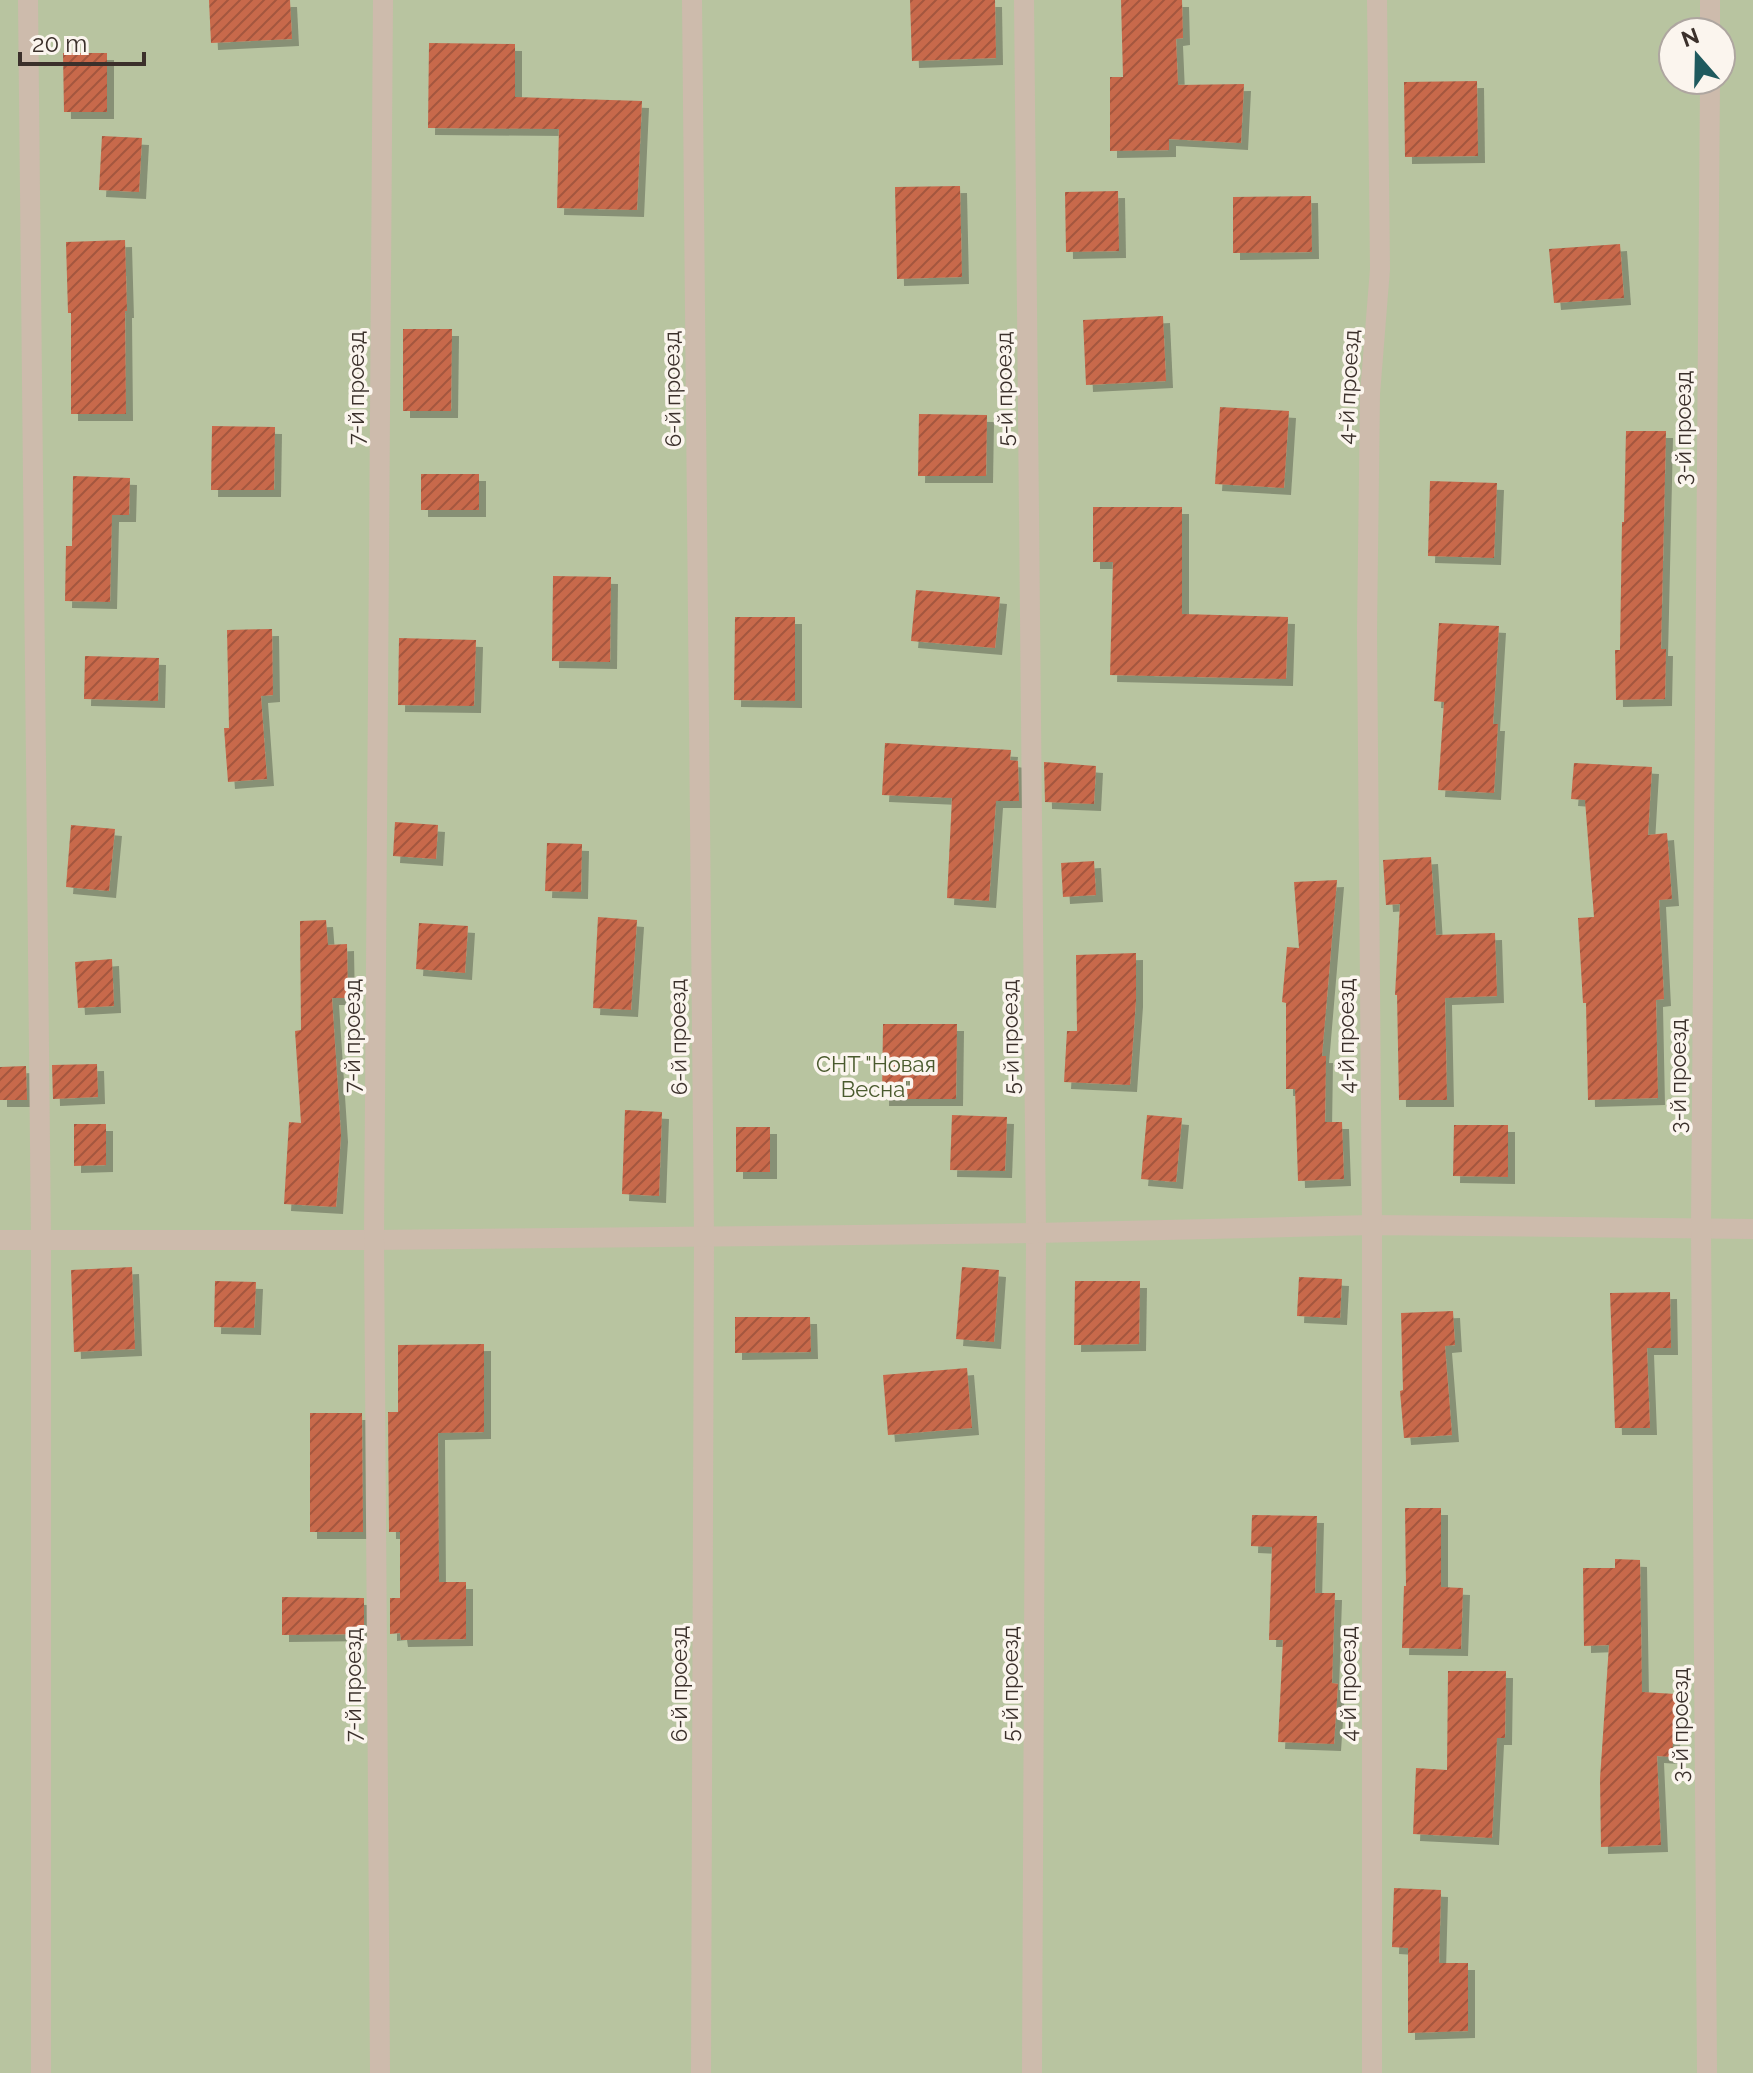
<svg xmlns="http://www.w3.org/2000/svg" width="1753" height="2073" viewBox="0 0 1753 2073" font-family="Raleway,sans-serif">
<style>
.green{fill:#b8c4a0;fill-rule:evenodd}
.building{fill:url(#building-hatch);filter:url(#shadow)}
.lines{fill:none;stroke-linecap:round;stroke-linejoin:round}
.minor{stroke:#cdbbac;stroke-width:20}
.labels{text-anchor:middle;stroke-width:7;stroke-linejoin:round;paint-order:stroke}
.street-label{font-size:22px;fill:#3b302b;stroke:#fbf5ee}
.park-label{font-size:22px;fill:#4a5a2e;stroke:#fbf5ee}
</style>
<defs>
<pattern id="building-hatch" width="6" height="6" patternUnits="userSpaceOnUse" patternTransform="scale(2)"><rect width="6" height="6" fill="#c8694b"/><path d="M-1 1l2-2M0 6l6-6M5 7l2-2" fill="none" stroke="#a4573f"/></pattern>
<filter id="shadow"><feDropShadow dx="7" dy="7" stdDeviation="0" flood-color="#0004"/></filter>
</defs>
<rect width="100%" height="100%" fill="#f4ebe1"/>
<path class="green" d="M0,0h1753v2073h-1753zM1673,32h48v48h-48z"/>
<g class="building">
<polygon points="209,0 290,0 292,39 211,43"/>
<polygon points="910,0 995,0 996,58 912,61"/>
<polygon points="1121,0 1182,0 1183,38 1176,39 1178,85 1244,84 1241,143 1169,139 1169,150 1110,151 1110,77 1123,77"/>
<polygon points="429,43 515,44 515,97 642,101 637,210 557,208 559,129 428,128"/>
<polygon points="63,53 107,53 107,112 64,112"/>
<polygon points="1477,81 1478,156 1405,157 1404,82"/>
<polygon points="102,136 142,138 139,192 99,190"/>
<polygon points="960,186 962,277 897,279 895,187"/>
<polygon points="1118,191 1119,251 1066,252 1065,192"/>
<polygon points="1311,196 1312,252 1233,253 1233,197"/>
<polygon points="125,240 127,311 125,311 126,414 71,414 71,313 68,313 66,242"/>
<polygon points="1620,244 1624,298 1554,303 1549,249"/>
<polygon points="1163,316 1166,381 1086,385 1083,320"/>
<polygon points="403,329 452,329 451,411 403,411"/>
<polygon points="1220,407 1289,411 1284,488 1215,484"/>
<polygon points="919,414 987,415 986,476 918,476"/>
<polygon points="212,426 275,427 274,490 211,490"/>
<polygon points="1626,431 1666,431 1661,649 1666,649 1665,699 1616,700 1615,650 1620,650 1622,522 1624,522"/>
<rect x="421" y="474" width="58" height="36"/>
<polygon points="73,476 130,478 129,515 112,515 110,602 65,601 66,546 72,546"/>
<polygon points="1430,481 1497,483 1494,558 1428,556"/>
<polygon points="1093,507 1182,507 1182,614 1288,617 1286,679 1110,675 1113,562 1093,562"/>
<polygon points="553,576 611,577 610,662 552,661"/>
<polygon points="916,590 1000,597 995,648 911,641"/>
<polygon points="735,617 795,617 795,701 734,700"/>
<polygon points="1439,623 1499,626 1493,724 1498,724 1494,793 1438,790 1444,702 1434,701"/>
<polygon points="272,629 273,695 261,696 267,779 228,782 224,728 229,728 227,630"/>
<polygon points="399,638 476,640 474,706 398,705"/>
<polygon points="85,656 159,658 158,701 84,699"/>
<polygon points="885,743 1011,750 1010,760 1018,761 1019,801 996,801 989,901 947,898 952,798 882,795"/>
<polygon points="1044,762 1096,766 1094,804 1045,802"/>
<polygon points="1574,763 1652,767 1648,835 1667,833 1672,899 1659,900 1664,999 1656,1000 1658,1098 1588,1100 1586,1003 1583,1003 1578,918 1594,917 1585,800 1571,799"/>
<polygon points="395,822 438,825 436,859 393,856"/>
<polygon points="71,825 115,829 109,891 66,887"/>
<polygon points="547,843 582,844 581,892 545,891"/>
<polygon points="1431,857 1436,935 1495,933 1497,996 1445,998 1447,1100 1399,1100 1397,995 1395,995 1400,904 1386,905 1383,860"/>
<polygon points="1094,861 1096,895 1063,897 1061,863"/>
<polygon points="1337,880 1322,1056 1326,1056 1325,1122 1342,1122 1344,1179 1298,1181 1295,1089 1286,1089 1286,1003 1282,1002 1287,947 1299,948 1294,882"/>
<polygon points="598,917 637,920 631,1010 593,1008"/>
<polygon points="326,920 328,945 347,944 348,998 332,998 341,1135 336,1207 284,1204 289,1122 301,1123 295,1031 301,1030 300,921"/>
<polygon points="419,923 468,926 465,973 416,969"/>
<polygon points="1136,953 1136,1000 1130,1085 1064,1082 1067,1031 1077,1031 1076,955"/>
<polygon points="112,959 114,1006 78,1008 75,962"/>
<polygon points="883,1024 957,1024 956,1099 882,1099"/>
<polygon points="97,1064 98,1097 53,1099 52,1065"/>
<polygon points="26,1066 27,1100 0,1100 0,1067"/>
<polygon points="625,1110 662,1112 659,1196 622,1194"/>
<polygon points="952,1115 1007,1117 1005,1171 950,1170"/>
<polygon points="1147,1115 1182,1118 1176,1182 1141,1179"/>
<polygon points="74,1124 106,1124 106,1165 74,1166"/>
<polygon points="1454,1125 1508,1125 1508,1177 1453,1176"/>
<rect x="736" y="1127" width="34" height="45"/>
<polygon points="132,1267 135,1349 74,1352 71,1270"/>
<polygon points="962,1267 999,1270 994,1342 956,1339"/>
<polygon points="1299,1277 1342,1279 1340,1318 1297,1316"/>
<polygon points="215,1281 256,1282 254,1328 214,1327"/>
<polygon points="1075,1281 1140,1281 1139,1344 1074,1345"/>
<polygon points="1670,1292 1671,1348 1647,1348 1650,1428 1615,1428 1610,1293"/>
<polygon points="1453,1311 1455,1345 1445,1346 1452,1435 1404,1438 1400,1391 1403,1390 1401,1313"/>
<polygon points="735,1317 810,1317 811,1352 735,1353"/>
<polygon points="484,1344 484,1432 438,1433 439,1582 466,1582 466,1639 401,1640 400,1633 390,1634 390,1598 400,1598 400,1532 389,1532 388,1412 398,1412 398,1345"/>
<polygon points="967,1368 972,1428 888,1435 883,1375"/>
<polygon points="310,1413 362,1413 363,1532 310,1532"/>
<polygon points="1405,1508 1441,1508 1441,1587 1463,1588 1461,1649 1402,1648 1404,1586 1406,1586"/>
<polygon points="1252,1515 1317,1516 1315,1593 1335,1593 1332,1683 1338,1684 1334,1744 1278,1742 1283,1640 1269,1640 1272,1547 1251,1546"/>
<polygon points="1615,1559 1640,1560 1642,1692 1676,1694 1672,1757 1657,1756 1661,1845 1601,1847 1600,1779 1609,1645 1584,1646 1583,1568 1615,1568"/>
<polygon points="282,1597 364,1598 364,1634 282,1635"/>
<polygon points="1448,1671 1506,1671 1505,1738 1497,1738 1492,1838 1413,1834 1416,1768 1447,1770"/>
<polygon points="1394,1888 1441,1890 1439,1963 1468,1963 1468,2031 1408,2033 1408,1948 1392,1947"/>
</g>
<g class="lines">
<g class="minor">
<polyline points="28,0 41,1239 41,2073"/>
<polyline points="692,0 704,1235 701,2073"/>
<polyline points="1024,0 1036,1233 1032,2073"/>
<polyline points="1710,32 1710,0"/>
<polyline points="0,1240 374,1240 1036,1233 1372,1225 1753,1229"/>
<polyline points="380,2073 374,1240 383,0"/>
<polyline points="1372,2073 1372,1225 1367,631 1370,394 1380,269 1377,0"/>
<polyline points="1707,2073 1701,1228 1710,80"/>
</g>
</g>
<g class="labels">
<g class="street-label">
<text transform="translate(1348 387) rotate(-87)" y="8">4-й проезд</text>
<text transform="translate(356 388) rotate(-90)" y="8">7-й проезд</text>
<text transform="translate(672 389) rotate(-91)" y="8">6-й проезд</text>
<text transform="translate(1004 389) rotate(-91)" y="8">5-й проезд</text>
<text transform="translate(1683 428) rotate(-90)" y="8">3-й проезд</text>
<text transform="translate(352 1036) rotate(-90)" y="8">7-й проезд</text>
<text transform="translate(1346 1036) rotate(-90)" y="8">4-й проезд</text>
<text transform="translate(678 1037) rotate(-91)" y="8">6-й проезд</text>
<text transform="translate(1010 1037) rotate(-91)" y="8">5-й проезд</text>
<text transform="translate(1678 1076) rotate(-90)" y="8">3-й проезд</text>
<text transform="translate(679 1684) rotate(-90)" y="8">6-й проезд</text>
<text transform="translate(1010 1684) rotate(-90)" y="8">5-й проезд</text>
<text transform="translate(1348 1684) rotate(-90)" y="8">4-й проезд</text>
<text transform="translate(353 1685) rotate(-90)" y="8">7-й проезд</text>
<text transform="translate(1680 1725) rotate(-90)" y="8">3-й проезд</text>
</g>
<g class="park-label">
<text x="876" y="1072">СНТ "Новая<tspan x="876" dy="25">Весна"</tspan></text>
</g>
</g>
<g transform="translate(1697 56) rotate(340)"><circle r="38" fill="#fbf5ee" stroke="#aea6a0" stroke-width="2"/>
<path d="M0-6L14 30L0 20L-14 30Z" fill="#1f5a5e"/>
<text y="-12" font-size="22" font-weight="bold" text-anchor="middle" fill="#3b302b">N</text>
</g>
<path d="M20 52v12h124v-12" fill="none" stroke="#3b302b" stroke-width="4"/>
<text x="32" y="52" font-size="24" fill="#3b302b" stroke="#fbf5ee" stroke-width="6" paint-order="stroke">20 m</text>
</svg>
